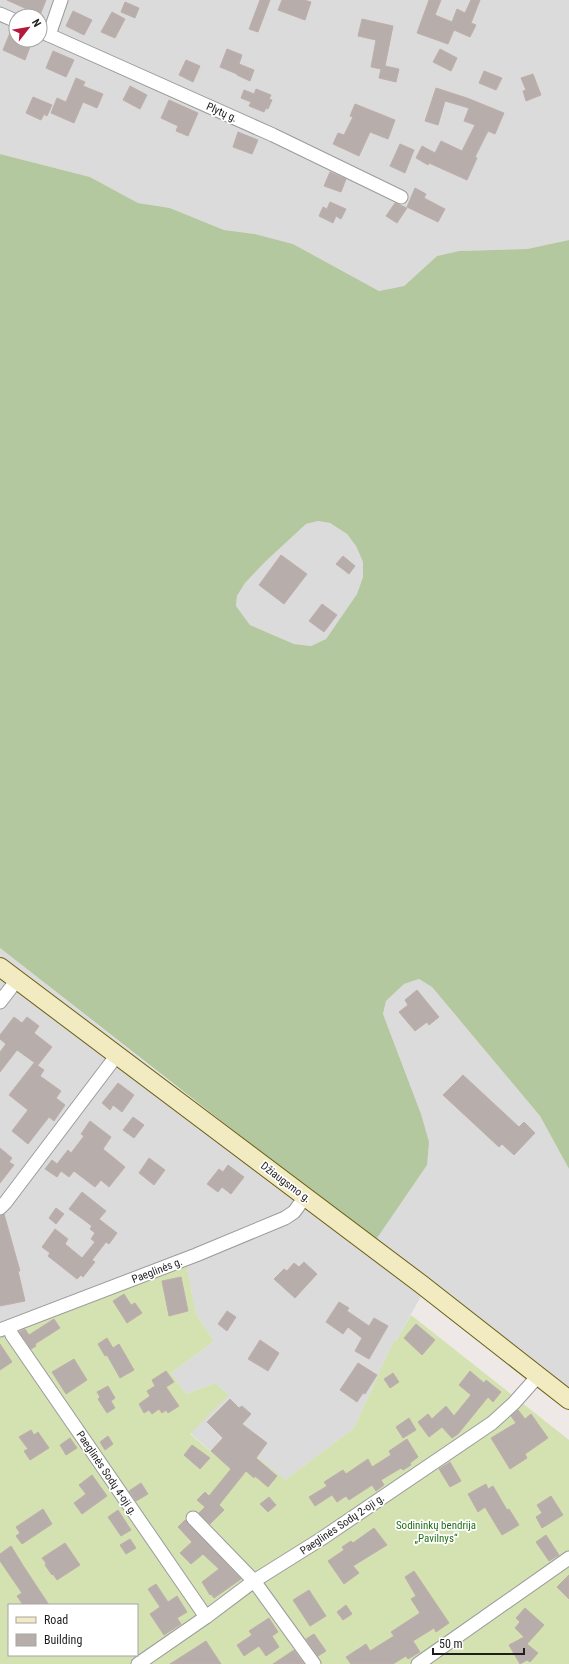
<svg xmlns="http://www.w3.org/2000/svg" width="569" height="1664" viewBox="0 0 569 1664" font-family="'Roboto Condensed',sans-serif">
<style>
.residential{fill:#dcdbdc;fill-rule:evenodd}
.grass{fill:#d4e2b2;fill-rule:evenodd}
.forest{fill:#b4c89f;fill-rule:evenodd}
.building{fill:#b7aeac;stroke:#beaeaa}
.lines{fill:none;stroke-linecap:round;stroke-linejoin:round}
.street-casing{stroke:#9b9b9b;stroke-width:15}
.secondary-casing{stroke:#685f12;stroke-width:20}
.street{stroke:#fff;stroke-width:13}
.secondary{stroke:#f2eac0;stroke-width:18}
.labels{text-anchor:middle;stroke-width:3.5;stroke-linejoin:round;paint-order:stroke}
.street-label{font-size:11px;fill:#1e1e1e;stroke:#fff}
.park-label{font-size:11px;fill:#247019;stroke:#fff}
</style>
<rect width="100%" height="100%" fill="#eee9e6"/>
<g class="residential">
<path d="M0,0h569v240l-42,9 -68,2 -22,5 -33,30 -25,5 -86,-47 -38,-10 -31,-4 -54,-22 -32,-5 -48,-26 -90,-23zM16,16h24v24h-24z"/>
<polygon points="318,521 330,523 347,534 356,546 363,562 363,577 357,594 326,639 311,646 294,644 250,625 236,606 237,596 245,583 266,561 306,524"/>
<polygon points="0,948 306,1189 421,1114 383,1014 386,1001 404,984 419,979 432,987 540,1116 569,1169 569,1390 429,1282 396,1341 394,1340 354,1428 285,1480 240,1476 190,1433 228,1394 215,1383 186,1394 171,1373 214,1341 196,1314 184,1254 0,1326"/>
</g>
<path class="grass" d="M184,1253l12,61 18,27 -43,32 15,21 29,-11 14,12 -39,39 50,42 16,-20 29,24 69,-52 40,-88 2,1 15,-26 158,125v224h-569v-338zM9,1605h128v50h-128z"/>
<path class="forest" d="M0,154l90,23 48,26 32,5 54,22 31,4 38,10 86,47 25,-5 33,-30 22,-5 68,-2 42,-9v929l-29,-53 -108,-129 -13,-8 -15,5 -18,17 -3,13 38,100 8,28 -2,23 -52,76 -375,-293zM318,521l12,2 17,11 9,12 7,16v15l-6,17 -31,45 -15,7 -17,-2 -44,-19 -14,-19 1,-10 8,-13 21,-22 40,-37z"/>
<g class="building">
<polygon points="7,0 46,0 40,15"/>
<polygon points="260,0 270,0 258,32 249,29"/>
<polygon points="282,0 304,0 311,2 305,20 278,10"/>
<polygon points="429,0 441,0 435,15 452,22 457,9 465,13 471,0 480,0 471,23 476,25 470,37 454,30 448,44 417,33"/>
<polygon points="125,2 139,8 135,18 121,12"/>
<polygon points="73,11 92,20 84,35 66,26"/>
<polygon points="112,12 125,19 115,38 101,32"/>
<polygon points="362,19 393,26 385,66 399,69 396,82 379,78 381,69 371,67 376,40 358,36"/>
<polygon points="12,28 16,29 16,40 22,40 31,44 25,60 3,50"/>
<polygon points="227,49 242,55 239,64 254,70 250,81 237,75 237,74 220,67"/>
<polygon points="440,49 457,58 451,71 433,62"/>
<polygon points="53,51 74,60 66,77 46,68"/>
<polygon points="186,60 200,66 193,82 179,75"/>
<polygon points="484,71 502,78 496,90 479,83"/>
<polygon points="533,74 541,95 526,101 523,91 526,90 521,78"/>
<polygon points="76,78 85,82 83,86 103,94 97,108 83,102 74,123 51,113 57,98 66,102"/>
<polygon points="130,86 147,95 140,109 123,100"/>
<polygon points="436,88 467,98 504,113 495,134 488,131 475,157 477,158 467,180 429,163 428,165 416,158 422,146 435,153 441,141 462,151 475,125 464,121 469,108 445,101 438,125 425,121"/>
<polygon points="256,89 271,95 269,99 272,100 268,109 266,108 264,112 249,106 251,102 241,98 244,90 254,94"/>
<polygon points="33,97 52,105 47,116 44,114 41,120 26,113"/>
<polygon points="169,100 198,113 188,136 176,131 178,126 161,118"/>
<polygon points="355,104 395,120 388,139 370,132 359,156 333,144 338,133 344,135 353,117 350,116"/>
<polygon points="238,132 258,140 252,154 233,147"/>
<polygon points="400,144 414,150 405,173 390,166"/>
<polygon points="330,172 346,179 341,192 324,186"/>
<polygon points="415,188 426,194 424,198 445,209 438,222 407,207"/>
<polygon points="330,202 346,209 341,219 336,216 333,223 319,216 323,207 327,209"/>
<polygon points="395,203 407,208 397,223 386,216"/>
<polygon points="281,555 307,574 284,604 259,585"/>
<polygon points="343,556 355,566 349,574 336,564"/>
<polygon points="322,604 337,615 324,632 309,621"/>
<polygon points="417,990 439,1017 429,1025 427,1022 415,1031 399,1012 408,1005 405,1000"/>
<polygon points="14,1017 22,1023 27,1017 39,1026 34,1033 52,1047 38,1065 17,1050 0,1072 0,1052 6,1044 0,1039 0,1035"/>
<polygon points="34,1063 44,1070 40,1076 61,1091 56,1098 65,1105 54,1121 49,1117 28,1144 12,1131 28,1110 9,1095"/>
<polygon points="463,1075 519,1127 524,1122 535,1133 514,1155 502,1144 499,1147 443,1095"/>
<polygon points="118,1083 134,1095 122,1112 113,1105 110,1110 102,1103"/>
<polygon points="133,1117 144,1125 134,1138 123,1130"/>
<polygon points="90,1121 111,1137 103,1149 125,1167 109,1187 101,1180 95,1187 74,1171 69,1177 61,1171 57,1177 45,1169 52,1160 57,1164 68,1150 71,1153 84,1136 81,1134"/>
<polygon points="0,1148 12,1158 9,1162 14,1165 0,1183"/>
<polygon points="149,1158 165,1170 154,1185 139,1173"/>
<polygon points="228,1165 244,1177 231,1194 222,1187 218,1192 207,1184 219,1169 223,1172"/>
<polygon points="82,1192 106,1211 99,1219 117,1233 109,1244 106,1242 92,1260 95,1262 83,1277 81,1275 77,1279 48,1256 50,1253 42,1247 55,1229 68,1239 65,1244 82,1258 95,1242 91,1239 95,1233 90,1229 92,1226 69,1209"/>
<polygon points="56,1208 64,1214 56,1224 49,1218"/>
<polygon points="4,1214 20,1271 18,1271 25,1301 0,1306 0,1216"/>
<polygon points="304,1262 317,1274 295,1298 274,1279 284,1269 287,1271 294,1263 299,1267"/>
<polygon points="181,1277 188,1311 169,1316 162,1281"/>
<polygon points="124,1294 131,1305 135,1303 142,1313 127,1323 113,1301"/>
<polygon points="339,1302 349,1308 347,1311 369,1326 374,1318 388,1326 369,1359 355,1351 362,1338 348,1327 343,1334 326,1322"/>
<polygon points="227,1311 236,1317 227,1331 218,1324"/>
<polygon points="54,1319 60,1328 35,1344 36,1346 31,1349 19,1332 25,1329 29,1335"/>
<polygon points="416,1324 435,1340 422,1355 404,1338"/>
<polygon points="107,1338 113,1348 119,1344 134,1370 120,1378 107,1355 105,1356 98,1344"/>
<polygon points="260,1340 279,1353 268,1371 248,1359"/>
<polygon points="0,1344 12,1362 0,1370"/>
<polygon points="74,1359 87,1380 66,1394 52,1372"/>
<polygon points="358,1363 377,1375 365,1394 363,1393 357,1402 340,1390"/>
<polygon points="166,1371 174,1382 166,1387 179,1406 168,1413 166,1410 162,1413 159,1409 152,1414 149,1410 144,1413 139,1404 150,1396 147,1391 155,1386 152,1380"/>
<polygon points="470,1371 484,1383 486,1380 501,1392 493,1402 488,1397 458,1434 452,1438 442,1427 429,1437 418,1422 428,1414 432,1419 446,1406 454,1416 471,1395 459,1385"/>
<polygon points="393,1373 399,1382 390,1388 384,1379"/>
<polygon points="108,1386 115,1398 111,1401 115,1408 107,1413 98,1399 100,1397 97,1392"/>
<polygon points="230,1399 239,1408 242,1406 251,1414 242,1424 267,1443 256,1458 277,1476 268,1487 255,1476 254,1478 246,1471 219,1505 224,1510 210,1524 199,1513 205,1507 197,1500 205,1492 209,1496 231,1469 211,1451 223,1438 207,1422"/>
<polygon points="518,1410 525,1419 531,1414 548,1438 525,1454 527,1458 510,1469 491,1438 516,1423 511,1416"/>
<polygon points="409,1418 416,1430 403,1438 396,1427"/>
<polygon points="31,1430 34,1435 38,1432 49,1448 30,1460 24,1451 28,1449 19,1437"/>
<polygon points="108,1436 113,1444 105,1450 100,1442"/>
<polygon points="70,1438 77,1448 66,1455 60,1445"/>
<polygon points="407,1439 418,1457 410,1463 411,1465 403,1470 401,1468 381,1480 384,1485 376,1491 372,1485 349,1500 346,1496 337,1502 332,1495 315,1506 309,1497 327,1486 324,1482 343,1470 346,1474 368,1459 372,1467 391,1455 389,1451"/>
<polygon points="192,1445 210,1458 200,1469 184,1455"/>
<polygon points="450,1462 461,1481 450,1487 439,1469"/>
<polygon points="92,1475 107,1496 82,1514 74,1503 86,1494 79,1485"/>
<polygon points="141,1483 148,1494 136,1501 129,1491"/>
<polygon points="486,1484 488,1489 493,1486 507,1510 509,1509 519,1525 502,1535 485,1507 478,1512 468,1494"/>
<polygon points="551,1496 563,1515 542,1528 536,1517 542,1513 537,1505"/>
<polygon points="269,1497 276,1505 268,1512 260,1504"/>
<polygon points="43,1509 52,1524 22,1544 16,1536 20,1533 16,1527"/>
<polygon points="118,1510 131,1530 121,1536 108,1517"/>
<polygon points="185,1520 241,1579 214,1598 211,1594 210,1595 202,1582 219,1569 203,1554 191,1564 180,1553 192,1542 178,1527"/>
<polygon points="374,1528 387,1545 353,1566 359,1573 344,1584 328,1561 344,1550 342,1547 351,1541 353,1543"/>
<polygon points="546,1535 559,1555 549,1561 536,1542"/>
<polygon points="130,1539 136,1548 126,1554 120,1545"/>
<polygon points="65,1543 80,1565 57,1580 53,1574 52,1575 45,1565 46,1563 42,1558"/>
<polygon points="11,1546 24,1567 49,1605 23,1605 17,1596 22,1593 0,1561 0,1554"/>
<polygon points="414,1571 449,1623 436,1632 434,1628 413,1641 420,1652 408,1659 406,1656 393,1664 351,1664 346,1657 366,1644 370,1651 394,1636 391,1632 420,1613 411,1599 416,1596 405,1577"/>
<polygon points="569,1575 569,1599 557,1587"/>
<polygon points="156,1584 168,1602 177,1596 187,1612 177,1618 181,1624 164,1635 150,1614 160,1607 148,1589"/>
<polygon points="309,1590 326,1616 310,1626 293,1600"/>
<polygon points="346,1605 352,1614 343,1620 337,1612"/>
<polygon points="525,1608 544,1625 527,1644 538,1653 530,1662 527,1660 520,1664 509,1645 524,1637 515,1628 520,1622 516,1618"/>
<polygon points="269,1618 278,1632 272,1636 279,1647 266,1656 259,1646 244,1656 237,1645 252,1635 249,1631"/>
<polygon points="314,1634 326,1651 318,1656 306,1639"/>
<polygon points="206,1641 221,1664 170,1664 192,1650"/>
<polygon points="294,1650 304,1664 273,1664"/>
</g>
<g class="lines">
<defs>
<g id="street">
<polyline points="0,14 16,21"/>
<polyline points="40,31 273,135 401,197"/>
<polyline points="49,35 61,0"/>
<polyline points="0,1002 17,980"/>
<polyline points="0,1208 5,1203 117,1055"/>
<polyline points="9,1327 12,1335 206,1617"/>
<polyline points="0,1330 196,1255 285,1218 294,1212 305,1197"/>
<polyline points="193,1518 254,1581 314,1664"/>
<polyline points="138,1664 206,1617 254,1581 321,1539 492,1423 514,1403 538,1376"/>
<polyline points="418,1664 569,1558"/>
</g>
<polyline id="secondary" points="0,967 421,1284 569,1400"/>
</defs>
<use href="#street" class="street-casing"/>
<use href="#secondary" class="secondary-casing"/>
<use href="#street" class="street"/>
<use href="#secondary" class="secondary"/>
</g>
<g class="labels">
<g class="street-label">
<text transform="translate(222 112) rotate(24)" y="4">Plytų g.</text>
<text transform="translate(286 1182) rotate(37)" y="4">Džiaugsmo g.</text>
<text transform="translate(157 1270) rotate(-21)" y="4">Paeglinės g.</text>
<text transform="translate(107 1473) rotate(56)" y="4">Paeglinės Sodų 4-oji g.</text>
<text transform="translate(342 1524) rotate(-34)" y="4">Paeglinės Sodų 2-oji g.</text>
</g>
<g class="park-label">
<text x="436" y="1529">Sodininkų bendrija<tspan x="436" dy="13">„Pavilnys“</tspan></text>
</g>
</g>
<rect x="8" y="1604" width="130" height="52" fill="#ffffff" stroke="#a5a5a5"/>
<rect x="16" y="1617" width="20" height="6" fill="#f2eac0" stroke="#a5a5a5"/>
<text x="44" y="1624" font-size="12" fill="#1e1e1e">Road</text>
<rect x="16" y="1634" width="20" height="12" fill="#b7aeac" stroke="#a5a5a5"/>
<text x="44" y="1644" font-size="12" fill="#1e1e1e">Building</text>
<g transform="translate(28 28) rotate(59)"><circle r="19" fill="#ffffff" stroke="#a5a5a5"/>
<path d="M0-3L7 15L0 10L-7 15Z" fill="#b4183a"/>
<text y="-6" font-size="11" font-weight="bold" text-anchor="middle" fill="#1e1e1e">N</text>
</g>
<path d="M433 1648v6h91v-6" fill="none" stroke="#1e1e1e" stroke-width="2"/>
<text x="439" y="1648" font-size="12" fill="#1e1e1e" stroke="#ffffff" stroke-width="3" paint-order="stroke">50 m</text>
</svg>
